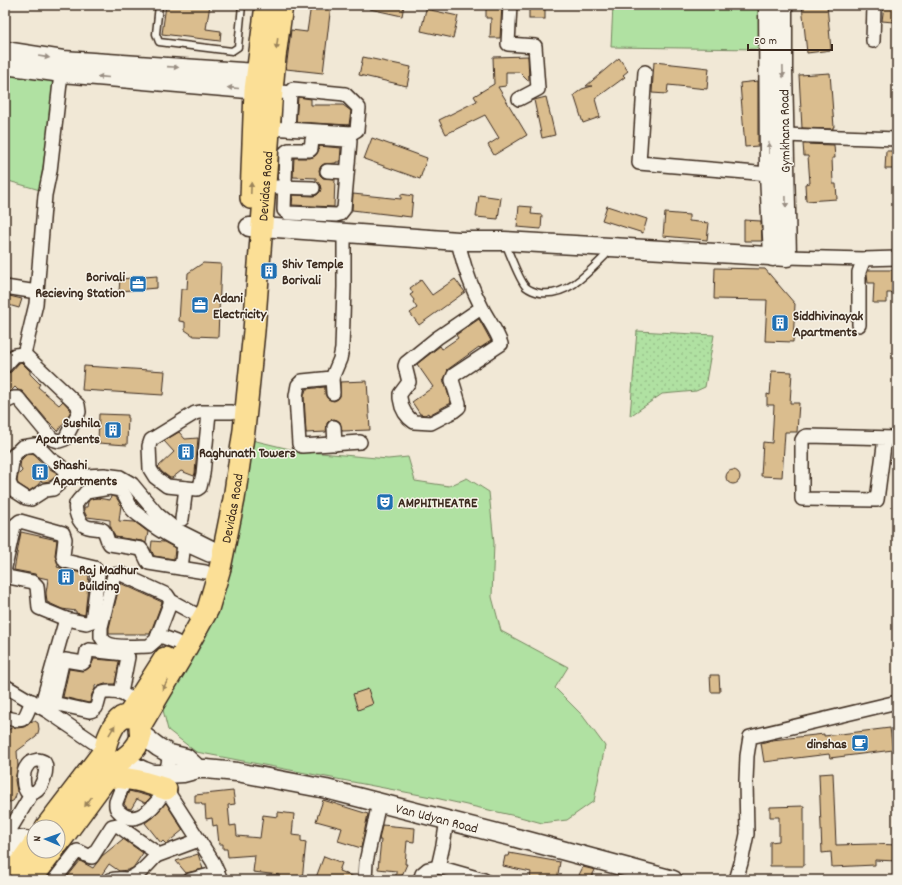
<svg xmlns="http://www.w3.org/2000/svg" width="902" height="885" viewBox="0 0 902 885" font-family="Dekko,sans-serif">
<style>
.grass{fill:url(#grass-dots);stroke:#768660}
.green{fill:#b0e1a2;stroke:#768660}
.building{fill:#dabd8e;stroke:#3b2a1e}
.lines{fill:none;stroke-linecap:round;stroke-linejoin:round}
.lane-casing{stroke:#3b2a1e;stroke-width:9}
.street-casing{stroke:#3b2a1e;stroke-width:16}
.secondary-casing{stroke:#3b2a1e;stroke-width:21}
.primary-casing{stroke:#3b2a1e;stroke-width:24}
.lane{stroke:#f7f3e8;stroke-width:6}
.street{stroke:#f7f3e8;stroke-width:13}
.secondary{stroke:#f7f3e8;stroke-width:18}
.primary{stroke:#fbdf96;stroke-width:21}
.oneway{fill:#9b845a}
.oneway2{fill:#998e83}
.labels{text-anchor:middle;stroke-width:3;stroke-linejoin:round;paint-order:stroke}
.street-label{font-size:14px;fill:#3b2a1e;stroke:#f7f3e8}
.poi-label{font-size:14px;font-weight:bold;fill:#3b2a1e;stroke:#f7f3e8;text-anchor:start}
</style>
<defs>
<pattern id="grass-dots" width="8" height="8" patternUnits="userSpaceOnUse"><rect width="8" height="8" fill="#b0e1a2"/><path d="M2 2h.1M6 6h.1" fill="none" stroke="#98c18b" stroke-width="1.8" stroke-linecap="round"/></pattern>
</defs>
<rect width="100%" height="100%" fill="#f1e8d6"/>
<filter id="ink" filterUnits="userSpaceOnUse"><feTurbulence type="fractalNoise" baseFrequency=".025" numOctaves="2"/><feDisplacementMap in="SourceGraphic" scale="8" xChannelSelector="R" yChannelSelector="G"/><feConvolveMatrix kernelMatrix="1 2 1 2 8 2 1 2 1" color-interpolation-filters="sRGB"/></filter>
<g filter="url(#ink)">
<polygon class="grass" points="637,331 714,335 705,387 696,391 662,394 630,416"/>
<g class="green">
<polygon points="613,5 759,5 759,49 611,47"/>
<polygon points="5,75 55,78 40,190 5,180"/>
<polygon points="252,440 298,451 388,459 408,457 415,481 449,486 467,478 489,492 494,543 492,597 501,631 568,667 555,688 582,715 605,746 594,801 567,820 542,823 520,817 431,797 196,752 168,730 162,706 219,602"/>
</g>
<g class="building">
<polygon points="166,5 210,5 206,29 221,31 220,41 162,34"/>
<polygon points="311,5 331,5 323,73 286,69 291,30 307,32"/>
<polygon points="370,5 404,5 402,16 370,9"/>
<polygon points="486,5 502,5 500,38 490,38 491,18 486,18"/>
<rect x="529" y="5" width="16" height="14"/>
<polygon points="802,5 827,5 831,50 807,53"/>
<polygon points="884,5 897,5 897,20 893,19 893,22 882,21"/>
<polygon points="426,9 458,16 453,38 421,31"/>
<polygon points="528,56 529,81 527,80 519,72 506,72 506,86 498,87 527,135 494,155 488,145 499,138 485,115 446,134 439,120 477,101 474,96 494,84 493,57"/>
<polygon points="363,57 411,67 407,86 359,75"/>
<polygon points="619,58 628,71 623,75 625,77 595,99 600,117 583,123 574,95 582,89 592,86 586,86"/>
<polygon points="654,62 709,68 707,89 668,85 667,94 652,93"/>
<polygon points="830,73 834,127 833,127 833,129 802,128 799,75"/>
<polygon points="758,81 758,146 745,147 740,83"/>
<polygon points="298,97 311,99 311,105 343,105 351,111 349,125 296,122"/>
<polygon points="546,97 555,135 542,138 534,100"/>
<polygon points="372,138 427,158 420,179 364,159"/>
<polygon points="803,144 834,145 835,158 832,158 833,184 836,184 837,199 806,201 805,184 810,183 808,156 804,156"/>
<polygon points="319,146 341,148 340,162 336,162 336,163 324,164 321,166 319,170 320,175 323,178 335,179 334,207 292,205 293,195 313,196 317,195 320,192 321,189 320,185 316,181 316,178 293,177 294,158 310,158 315,156 319,150"/>
<polygon points="886,151 897,151 897,169 885,169"/>
<polygon points="353,194 401,199 401,194 413,196 411,217 352,210"/>
<polygon points="479,195 501,198 498,219 476,217"/>
<polygon points="519,206 532,207 531,214 542,215 541,229 517,227"/>
<polygon points="607,206 647,219 643,233 602,220"/>
<polygon points="665,213 689,215 689,221 709,223 707,240 663,236"/>
<polygon points="744,220 761,221 762,241 744,241"/>
<polygon points="203,263 221,264 218,337 194,336 185,330 185,322 179,321 181,289 187,289 188,273"/>
<polygon points="715,268 765,269 795,304 793,342 765,341 767,300 714,299"/>
<polygon points="869,270 893,270 892,293 887,293 887,303 873,303 874,283 868,283 867,273"/>
<polygon points="157,276 157,288 119,291 120,279"/>
<polygon points="455,279 465,292 419,325 410,313 417,308 413,302 414,300 410,295 413,293 410,288 421,280 432,295"/>
<polygon points="5,295 22,299 19,308 5,304"/>
<polygon points="479,319 491,341 480,348 479,347 447,370 448,371 444,379 443,380 445,384 451,403 429,415 428,413 425,415 420,414 412,402 433,387 417,364 440,346 442,349 458,338 456,335"/>
<polygon points="21,362 30,371 30,374 40,384 38,387 59,405 63,401 70,409 71,411 65,421 58,431 47,420 22,391 18,390 15,387 11,391 5,393 5,374 11,372 19,363"/>
<polygon points="84,366 165,371 163,395 82,390"/>
<polygon points="772,371 792,372 790,403 799,403 797,432 785,432 782,477 761,476 763,442 772,443 774,405 767,405 767,394 770,395"/>
<polygon points="367,381 370,430 342,431 340,422 337,420 334,419 330,420 327,423 326,432 306,433 304,396 306,389 325,387 325,394 327,398 330,400 334,401 338,399 340,396 340,382"/>
<polygon points="99,414 128,415 127,445 98,443"/>
<polygon points="179,432 185,439 198,438 195,473 194,476 181,471 172,478 170,478 162,472 158,467 174,452 164,441"/>
<polygon points="33,453 43,465 57,473 54,478 50,481 43,482 41,481 38,485 29,491 18,484 17,481 18,475 22,471 20,466 21,460 26,455"/>
<circle cx="733" cy="477" r="7"/>
<polygon points="111,496 116,497 121,505 119,521 135,522 148,532 146,543 142,541 115,537 112,530 110,525 110,520 87,517 84,511 84,507 87,507 88,502 90,499 97,498 110,500"/>
<polygon points="21,532 57,540 55,555 58,565 57,567 89,575 85,615 76,613 76,611 62,609 47,602 46,593 48,579 39,577 35,574 14,570"/>
<polygon points="152,541 164,542 175,548 174,559 154,556 151,549"/>
<polygon points="120,583 162,602 150,634 109,634 109,628"/>
<polygon points="94,659 119,661 115,684 105,684 99,686 95,685 95,689 92,694 90,702 89,703 63,697 69,669 82,671 86,670 91,666"/>
<polygon points="710,675 719,675 720,692 711,692"/>
<polygon points="368,689 373,704 358,710 353,694"/>
<polygon points="32,721 35,721 38,723 39,729 38,733 36,737 17,751 18,767 15,780 17,791 15,798 13,801 10,802 5,801 5,732 13,727 17,728 24,727 29,724"/>
<polygon points="890,728 893,750 830,758 829,754 764,762 761,743 772,740 824,734 824,736"/>
<polygon points="833,773 836,845 874,844 897,845 897,861 875,860 875,865 832,867 831,852 822,853 819,774"/>
<polygon points="129,791 141,794 151,797 145,803 137,799 131,809 127,808 124,804"/>
<polygon points="233,791 235,804 228,805 230,826 236,825 237,836 260,838 263,815 278,817 278,812 294,814 292,835 301,836 301,841 306,842 302,880 279,880 279,875 253,872 255,855 228,857 227,849 223,849 223,844 219,844 217,825 213,826 212,818 206,819 205,805 202,805 201,803 195,803 195,795"/>
<polygon points="323,800 368,814 361,848 338,841 342,828 316,821"/>
<polygon points="166,803 183,830 166,844 163,841 161,843 145,823 153,817"/>
<polygon points="804,806 804,866 770,866 770,842 779,841 779,817 770,817 770,807"/>
<polygon points="382,825 415,828 414,842 407,841 405,864 407,864 400,880 396,880 396,871 378,869 381,840 379,840"/>
<polygon points="123,839 143,853 133,868 128,870 119,871 109,864 98,880 65,880 80,861 93,868 102,856"/>
<polygon points="509,853 560,862 557,880 540,877 539,880 530,878 531,872 503,866 505,856 508,856"/>
<polygon points="198,854 203,869 186,873 176,861"/>
<polygon points="324,856 342,863 339,871 357,878 357,880 315,880"/>
<polygon points="583,867 595,870 590,880 579,875"/>
</g>
<g class="lines">
<defs>
<g id="lane">
<polyline points="159,5 156,34 159,42 232,51 238,47 242,5"/>
<path d="M505,243c5,11 14,37 21,44 5,4 9,5 14,6 30,4 52,-25 71,-43"/>
</g>
<g id="street">
<polyline points="510,5 508,44 535,46 538,89 519,99"/>
<polyline points="873,41 874,5"/>
<polyline points="645,72 639,163 769,174"/>
<polyline points="269,128 352,133 357,130 359,108 345,94 293,89 290,93 272,91"/>
<polyline points="288,129 290,93"/>
<polyline points="784,135 897,139"/>
<polygon points="314,138 347,140 350,141 344,209 340,214 336,215 288,213 284,210 286,152 289,150 310,150 311,149 312,140"/>
<polyline points="327,171 347,172"/>
<polyline points="277,187 313,188"/>
<polyline points="344,233 344,287 342,349 340,359 332,378 302,381 298,385 296,396 299,444 302,446 360,442"/>
<path d="M458,241c5,23 13,46 24,67 6,12 15,23 19,36l-47,31 -2,5 7,23v4l-5,4 -23,12 -17,-1 -5,-4 -4,-5 -3,-6 -2,-9v-4l9,-12 -4,-16 1,-3 31,-25 44,-30"/>
<polyline points="787,257 864,259 897,258"/>
<polyline points="5,287 37,292"/>
<polyline points="859,325 859,272 864,259"/>
<polyline points="24,354 36,304 45,195 50,171 62,65"/>
<polyline points="5,366 15,355 24,354 78,405 79,412 65,439 59,441 52,439 18,398 14,398 5,402"/>
<polyline points="332,378 333,393"/>
<polyline points="209,413 203,474 200,487 197,489 167,486 155,477 150,469 149,446 151,440 195,413 200,412 232,412"/>
<polyline points="334,427 335,444"/>
<polyline points="885,438 877,500 802,499 802,440 804,437 807,436 897,438"/>
<path d="M67,472l-7,11 -7,6 -8,1 -14,9 -5,-1 -14,-9 -3,-7 4,-26 9,-9 13,-2c6,4 9,8 14,13 7,5 13,8 18,14l20,4 17,-1 16,2 12,7 25,30 18,15 36,18"/>
<polyline points="182,519 186,488"/>
<polyline points="5,567 14,526 20,521 63,533 65,539 63,556 65,561 95,568 98,575 92,621 86,623 66,619 41,707"/>
<polyline points="181,568 184,544"/>
<polyline points="5,572 8,577 33,582 37,586 39,608 66,619"/>
<path d="M205,572l-56,-9c-4,-4 -4,-10 -8,-14l-31,-5c-4,-4 -3,-10 -7,-14 -5,-3 -13,-1 -18,-4 -6,-3 -11,-15 -9,-22 2,-4 7,-8 10,-12l24,-4 11,2c5,6 7,13 11,19 3,4 8,7 12,10 20,16 42,26 65,36"/>
<path d="M171,601l-15,39 -7,6c-11,0 -35,3 -44,-4 -1,-1 -3,-4 -4,-5v-10l13,-52 7,-1 46,21 4,6 22,12"/>
<polyline points="158,635 176,642"/>
<polyline points="5,686 49,712 105,750"/>
<path d="M121,693l7,-36 -3,-3 -36,-4 -2,1 -2,10 -2,2 -18,-3 -3,3 -9,40 36,8c12,-2 7,-10 12,-17 2,-2 6,-2 9,-2 13,0 16,4 26,11"/>
<path d="M5,717c21,7 19,2 27,-16"/>
<polyline points="170,754 166,774 166,789 213,862 221,880"/>
<path d="M38,760c2,0 4,1 6,2 5,6 -2,27 -9,30 -3,1 -4,1 -7,1 -6,-5 -6,-21 -1,-27 2,-4 6,-5 11,-6z"/>
<path d="M128,772l-12,30c-1,7 2,9 7,13 17,11 35,-13 43,-26"/>
<polyline points="5,835 34,839"/>
<polyline points="5,838 32,793"/>
<polyline points="5,845 32,847"/>
<polyline points="5,855 25,856"/>
<polyline points="438,867 443,845 447,820"/>
<path d="M56,880v-2l21,-27c6,1 10,6 15,6l20,-31 5,-1 37,26 2,5"/>
<path d="M110,880c6,-2 10,-1 16,-1 11,-1 23,-15 30,-23l43,-16"/>
<polyline points="190,880 218,873"/>
<polyline points="365,880 366,862 379,803"/>
<polyline points="420,880 422,874 428,869 438,867 484,880"/>
<polyline points="736,880 741,863 747,834 746,781 747,756 750,737 897,702"/>
</g>
<g id="secondary">
<polyline points="768,5 769,174 773,257"/>
<polyline points="5,51 63,60 271,74"/>
<polyline points="5,65 62,73 269,91"/>
<polyline points="249,227 262,227 458,241 504,241 787,257 783,69 783,5"/>
<polyline points="140,733 158,747 170,754 186,758 198,769"/>
<path id="s1" d="M121,760l23,11 8,3h14l17,-1 15,-4h8l31,3 89,17 202,52 145,39"/>
</g>
<g id="primary">
<polyline points="251,198 255,90 266,5"/>
<path d="M107,777c22,0 38,5 59,12"/>
<path d="M46,827l59,-77c1,-9 8,-27 16,-32 2,-2 5,-2 7,-2l37,-58"/>
<path id="s2" d="M58,844l58,-79c8,-8 20,-13 24,-26 1,-3 0,-9 0,-13l43,-72 25,-45 12,-41 14,-69 10,-69 10,-99 18,-240 3,-34 7,-52"/>
<polyline points="8,880 34,844"/>
<polyline points="31,880 53,851"/>
</g>
</defs>
<use href="#lane" class="lane-casing"/>
<use href="#street" class="street-casing"/>
<use href="#secondary" class="secondary-casing"/>
<use href="#primary" class="primary-casing"/>
<use href="#lane" class="lane"/>
<use href="#street" class="street"/>
<use href="#secondary" class="secondary"/>
<use href="#primary" class="primary"/>
</g>
<defs><path id="oneway-solid" d="M-6-.8H1V-3.2L6.5 0L1 3.2V.8H-6Z"/></defs>
<g class="oneway">
<use href="#oneway-solid" transform="translate(277 44) rotate(97)"/>
<use href="#oneway-solid" transform="translate(251 188) rotate(-88)"/>
<use href="#oneway-solid" transform="translate(165 685) rotate(120)"/>
<use href="#oneway-solid" transform="translate(112 730) rotate(-59)"/>
<use href="#oneway-solid" transform="translate(88 802) rotate(126)"/>
</g>
<g class="oneway2">
<use href="#oneway-solid" transform="translate(44 57) rotate(9)"/>
<use href="#oneway-solid" transform="translate(173 67) rotate(4)"/>
<use href="#oneway-solid" transform="translate(783 72) rotate(89)"/>
<use href="#oneway-solid" transform="translate(103 77) rotate(-175)"/>
<use href="#oneway-solid" transform="translate(233 88) rotate(-175)"/>
<use href="#oneway-solid" transform="translate(769 148) rotate(-90)"/>
<use href="#oneway-solid" transform="translate(786 202) rotate(89)"/>
</g>
</g>
<defs>
<symbol id="building-square" viewBox="-11 -11 22 22"><rect x="-9" y="-9" width="18" height="18" rx="4" fill="#1f6fb2" stroke="#f7f3e8"/><path d="M-4-6H4V6H1V3H-1V6H-4ZM-2.5-4.3h1.7v1.8h-1.7ZM.8-4.3h1.7v1.8H.8ZM-2.5-1h1.7V.8h-1.7ZM.8-1h1.7V.8H.8Z" fill="#fff"/></symbol>
<symbol id="office-square" viewBox="-11 -11 22 22"><rect x="-9" y="-9" width="18" height="18" rx="4" fill="#1f6fb2" stroke="#f7f3e8"/><path d="M-6-3h4V-5.5h4V-3h4V5H-6ZM-1-4.5V-3h2v-1.5ZM-6 0V1H6V0Z" fill="#fff"/></symbol>
<symbol id="theatre-square" viewBox="-11 -11 22 22"><rect x="-9" y="-9" width="18" height="18" rx="4" fill="#1f6fb2" stroke="#f7f3e8"/><path d="M-5-5.5Q0-4 5-5.5V0Q5 5 0 6Q-5 5-5 0ZM-3.3-2.5H-1v1.5H-3.3ZM1-2.5H3.3v1.5H1ZM-2.8 1Q0 5.5 2.8 1Z" fill="#fff"/></symbol>
<symbol id="cafe-square" viewBox="-11 -11 22 22"><rect x="-9" y="-9" width="18" height="18" rx="4" fill="#1f6fb2" stroke="#f7f3e8"/><path d="M-5.5-4.5H6V0H3Q3 3.5 0 3.5H-2.5Q-5.5 3.5-5.5 0ZM3-3.2v2h1.7v-2ZM-6 4.5H4V6H-6Z" fill="#fff"/></symbol>
</defs>
<g fill-rule="evenodd">
<use href="#building-square" x="259" y="261" width="20" height="20"/>
<use href="#office-square" x="128" y="274" width="20" height="20"/>
<use href="#office-square" x="190" y="295" width="20" height="20"/>
<use href="#building-square" x="770" y="313" width="20" height="20"/>
<use href="#building-square" x="103" y="420" width="20" height="20"/>
<use href="#building-square" x="176" y="442" width="20" height="20"/>
<use href="#building-square" x="30" y="462" width="20" height="20"/>
<use href="#theatre-square" x="375" y="492" width="20" height="20"/>
<use href="#building-square" x="56" y="567" width="20" height="20"/>
<use href="#cafe-square" x="850" y="733" width="20" height="20"/>
</g>
<g class="labels">
<g class="street-label">
<text transform="translate(784 131) rotate(-91)" y="5">Gymkhana Road</text>
<text dy="5" stroke="none"><textPath href="#s2" startOffset="710">Devidas Road</textPath></text>
<text dy="5" stroke="none"><textPath href="#s2" startOffset="386">Devidas Road</textPath></text>
<text dy="5" stroke="none"><textPath href="#s1" startOffset="325">Van Udyan Road</textPath></text>
</g>
<g class="poi-label">
<text x="282" y="268">Shiv Temple<tspan x="282" dy="16">Borivali</tspan></text>
<text x="125" y="281" text-anchor="end">Borivali<tspan x="125" dy="16">Recieving Station</tspan></text>
<text x="213" y="302">Adani<tspan x="213" dy="16">Electricity</tspan></text>
<text x="793" y="320">Siddhivinayak<tspan x="793" dy="16">Apartments</tspan></text>
<text x="100" y="427" text-anchor="end">Sushila<tspan x="100" dy="16">Apartments</tspan></text>
<text x="199" y="457">Raghunath Towers</text>
<text x="53" y="469">Shashi<tspan x="53" dy="16">Apartments</tspan></text>
<text x="398" y="507">AMPHITHEATRE</text>
<text x="79" y="574">Raj Madhur<tspan x="79" dy="16">Building</tspan></text>
<text x="847" y="748" text-anchor="end">dinshas</text>
</g>
</g>
<rect width="902" height="885" fill="none" stroke="#f7f3e8" stroke-width="20"/>
<rect x="10" y="10" width="882" height="865" fill="none" stroke="#3b2a1e" stroke-width="1.5" filter="url(#ink)"/>
<g transform="translate(46 839) rotate(272)"><circle r="19" fill="#f7f3e8" stroke="#aca397"/>
<path d="M0-3L7 15L0 10L-7 15Z" fill="#1f6fb2"/>
<text y="-6" font-size="11" font-weight="bold" text-anchor="middle" fill="#3b2a1e">N</text>
</g>
<path d="M748 44v6h84v-6" fill="none" stroke="#3b2a1e" stroke-width="2"/>
<text x="754" y="44" font-size="12" fill="#3b2a1e" stroke="#f7f3e8" stroke-width="3" paint-order="stroke">50 m</text>
</svg>
